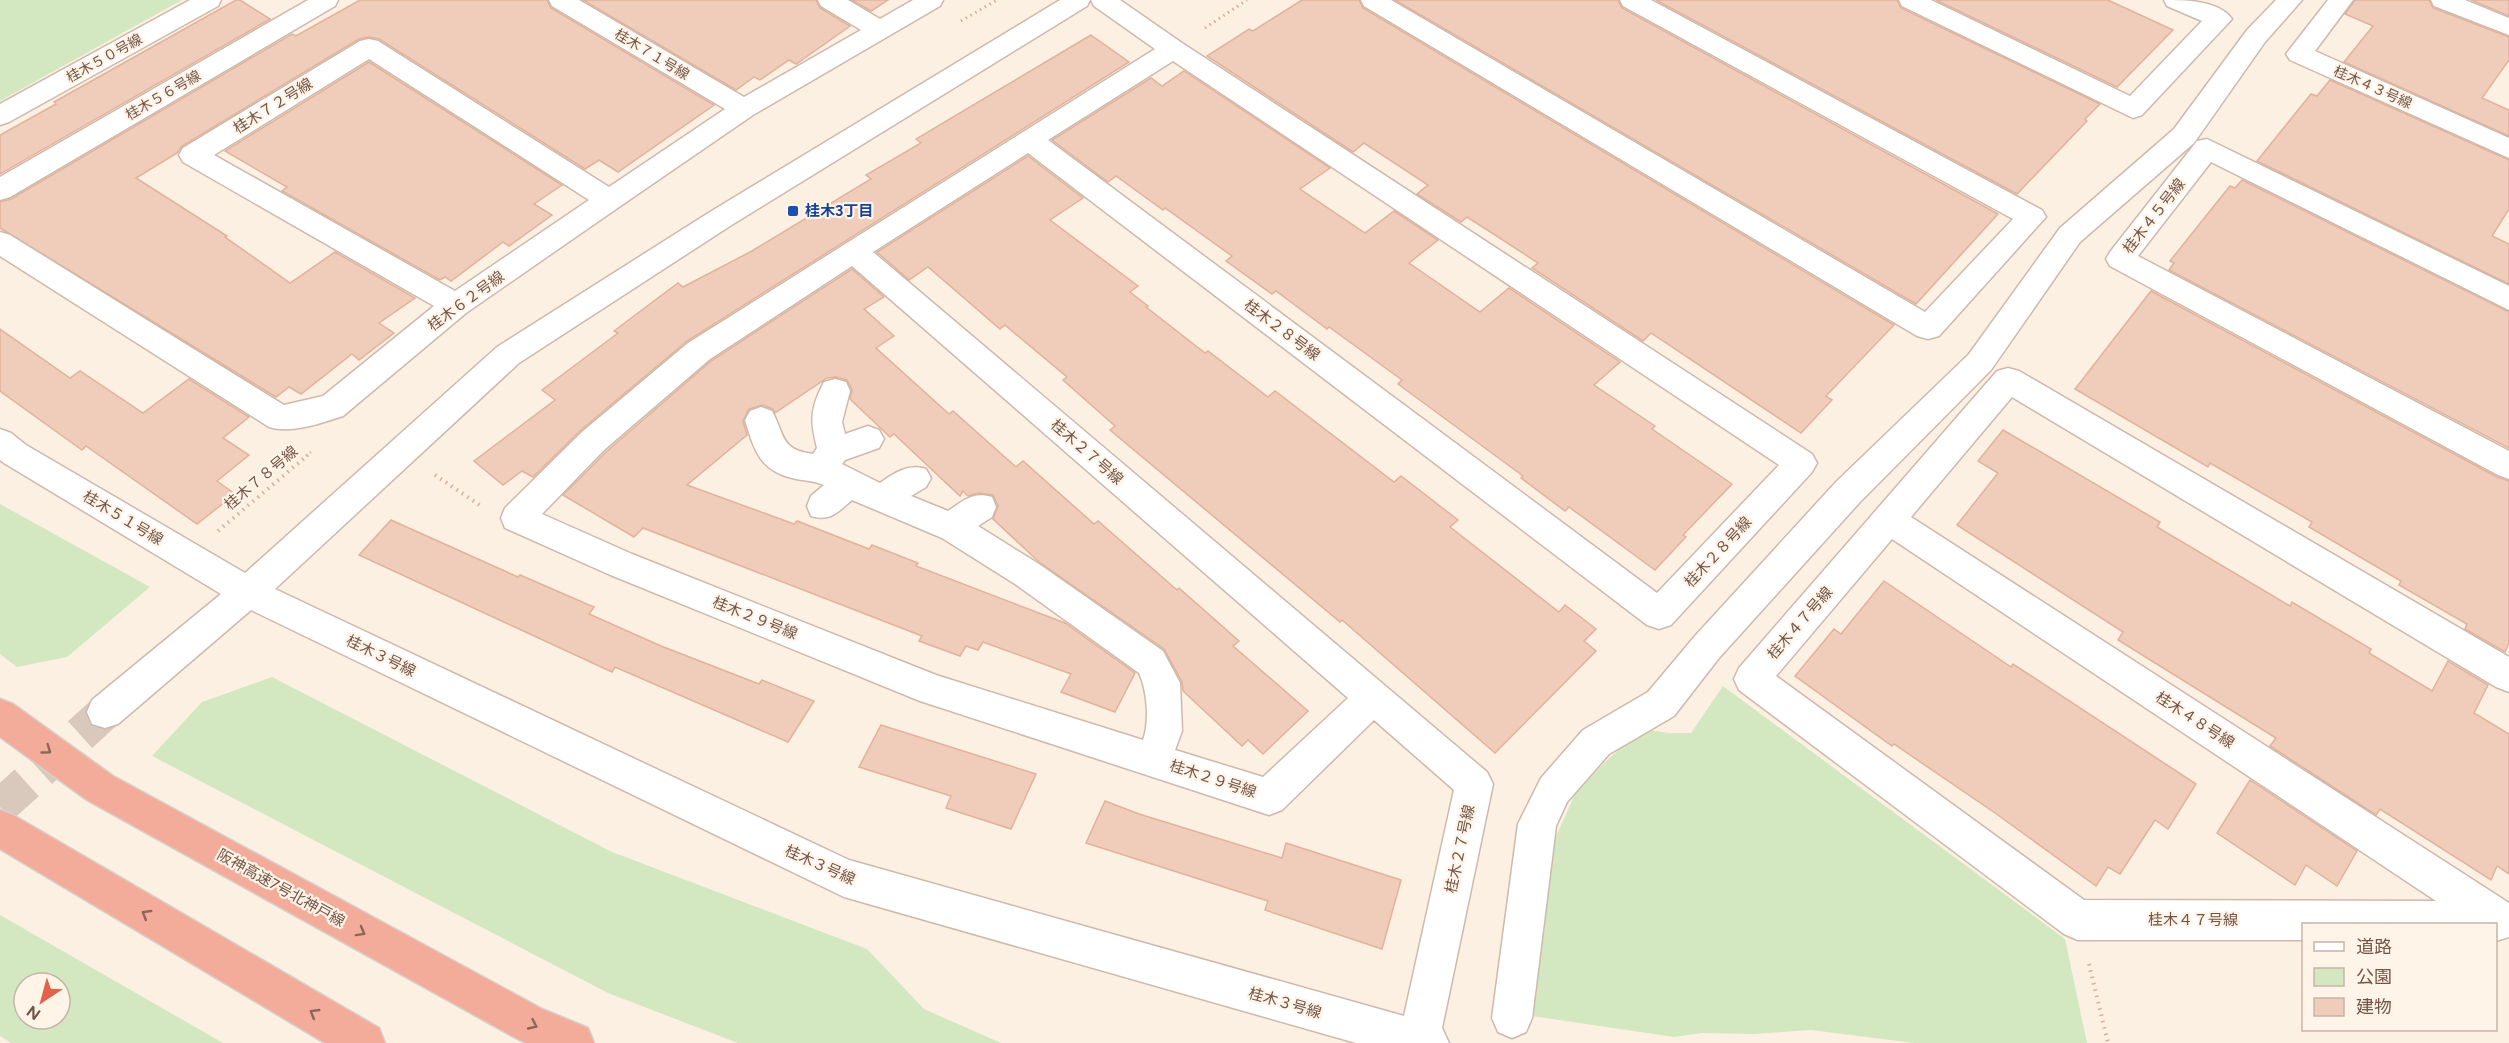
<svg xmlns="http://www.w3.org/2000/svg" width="2509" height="1043" viewBox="0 0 2509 1043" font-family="Figtree,'Noto Sans JP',sans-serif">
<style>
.green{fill:#d3e8c1;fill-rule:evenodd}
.building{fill:#f0ccba;stroke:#e2b29b;stroke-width:1.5}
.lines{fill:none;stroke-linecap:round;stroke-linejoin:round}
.minor-tunnel{stroke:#d9c9bc;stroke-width:36;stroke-dasharray:36 18;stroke-linecap:butt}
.minor-casing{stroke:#ceb9ac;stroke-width:3}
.highway-casing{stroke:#d8cfcc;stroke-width:3}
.path-far1{stroke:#d4b09e;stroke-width:3;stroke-dasharray:1.5 4;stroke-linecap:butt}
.path{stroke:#d4b09e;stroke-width:4;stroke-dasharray:1.5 5;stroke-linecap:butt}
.minor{fill:#fff;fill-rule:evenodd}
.highway{fill:#f4ac9a;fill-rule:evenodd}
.oneway{stroke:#8c6659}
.transit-dot{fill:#1a4fb4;stroke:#fff4e7;stroke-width:2}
.labels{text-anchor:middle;stroke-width:4.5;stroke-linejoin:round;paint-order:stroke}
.far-street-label{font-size:14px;fill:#725549;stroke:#fff4e7}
.street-label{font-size:15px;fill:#725549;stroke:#fff4e7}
.transit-label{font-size:15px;font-weight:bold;fill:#164399;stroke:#fff4e7;text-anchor:start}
</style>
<rect width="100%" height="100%" fill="#fbf0e2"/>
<g class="green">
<polygon points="0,0 182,0 0,101"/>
<polygon points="0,504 150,587 67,657 17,667 0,654"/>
<polygon points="272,677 612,852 867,949 924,1009 1001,1043 738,1043 608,993 152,756 202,702"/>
<polygon points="1723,686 2065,939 2087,1043 1914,1043 1811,1030 1753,1034 1702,1033 1674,1037 1532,1016 1548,854 1576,792 1607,760 1644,729 1669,733 1691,733"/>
<path d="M0,915l223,128h-212l-11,-7zM24,983h36v36h-36z"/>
</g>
<g class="building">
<polygon points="236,0 240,0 270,19 0,174 0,135 56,104 54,102"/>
<polygon points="360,0 547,0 551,8 714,105 618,172 599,160 585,169 379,39 369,37 359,39 182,146 177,153 136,178 227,236 225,237 290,283 335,252 415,298 379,323 394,333 359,360 352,354 301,394 289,387 276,397 0,228 0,202 11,199 292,34 296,36"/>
<polygon points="583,0 816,0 820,8 850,26 796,64 789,60 760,80 754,77 736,90"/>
<polygon points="852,0 888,0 871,11"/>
<polygon points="1302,0 1359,0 1363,8 1894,325 1826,396 1832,400 1801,433 1651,333 1643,341 1532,268 1538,263 1492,233 1467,217 1461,222 1417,194 1428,185 1364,143 1353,152 1207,56 1249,29 1253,31"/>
<polygon points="1395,0 1618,0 1622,8 1998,214 1916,304"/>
<polygon points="1656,0 1897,0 1901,8 2100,104 2085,119 2087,121 2017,194"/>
<polygon points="1936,0 2108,0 2173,30 2117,87"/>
<polygon points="2355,0 2429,0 2433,8 2509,37 2509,60 2482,98 2509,110 2509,136 2344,62 2373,26 2345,14"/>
<polygon points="2471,0 2509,0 2509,16"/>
<polygon points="1091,35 1129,62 687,341 581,430 533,477 522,471 503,485 474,461 555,400 542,390 618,333 614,331 678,283 683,287 752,251 871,179 866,175 921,143 916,139"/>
<polygon points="369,62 562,185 534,204 552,215 509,246 503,242 451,281 445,277 440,280 282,191 287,187 225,151"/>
<polygon points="1184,71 1330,168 1300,189 1365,233 1394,211 1438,240 1409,263 1480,312 1509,288 1620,362 1594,385 1655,426 1652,429 1732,484 1683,535 1686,537 1655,570 1569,507 1565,511 1521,478 1523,476 1398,384 1402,380 1329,327 1327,329 1276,291 1272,294 1226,261 1232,256 1165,208 1163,210 1116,176 1108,182 1052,140 1151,78 1162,86"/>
<polygon points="2330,80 2509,160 2509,209 2492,236 2509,244 2509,284 2257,161 2311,94 2317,96"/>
<polygon points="1028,156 1083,198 1050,220 1138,286 1130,292 1148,306 1146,307 1205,353 1208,351 1268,397 1275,391 1394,482 1401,476 1458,520 1450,527 1559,612 1565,605 1596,629 1584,641 1596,651 1495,753 1342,620 1340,622 1110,430 1115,426 1063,380 1067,377 1005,325 1000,329 928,267 909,280 877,252"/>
<polygon points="2242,180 2509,312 2509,448 2169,270 2174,263 2170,261 2230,186 2235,188"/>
<polygon points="852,269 884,297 864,309 894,336 876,348 949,414 953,411 1016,467 1023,461 1094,524 1098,521 1177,590 1179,588 1239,641 1233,646 1308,711 1263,754 1248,740 1242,746 1183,691 1182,682 1164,649 1039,562 993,519 998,506 993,495 979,493 968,496 963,491 960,496 894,434 890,437 850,399 852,390 847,380 836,377 827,378 775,413 773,409 762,405 749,409 743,421 747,435 687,485 794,524 797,521 869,549 872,545 918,563 916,566 1065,623 1135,673 1115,712 1061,692 1071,674 983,642 978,650 966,646 960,656 919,641 922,636 643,528 634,537 563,495 606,452 711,361"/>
<polygon points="2151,291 2497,477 2509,481 2509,643 2505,652 2465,629 2467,624 2399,585 2401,581 2309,527 2312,522 2210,463 2208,467 2075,389"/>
<polygon points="0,329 70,378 80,371 143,413 189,379 249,417 223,438 249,455 217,481 235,494 197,524 86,446 82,450 0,391"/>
<polygon points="2003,430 2160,522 2157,527 2290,606 2292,602 2371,649 2369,653 2432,691 2448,661 2488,685 2474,713 2509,734 2509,874 2497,866 2491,880 2380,809 2376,815 2270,746 2276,738 2118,640 2123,632 1957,525 1998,473 1978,461"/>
<polygon points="391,520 518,577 520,575 594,607 589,614 661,646 759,684 762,680 814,701 788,742 615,667 612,672 359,555"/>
<polygon points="1884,581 2011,667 2013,664 2196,784 2168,829 2155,820 2120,874 2108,867 2096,886 1995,813 1894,744 1892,746 1795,676 1834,629 1841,634"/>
<polygon points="881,725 1036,774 1011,829 946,808 951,796 859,767"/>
<polygon points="2250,780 2357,851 2337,886 2306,865 2295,885 2217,833"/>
<polygon points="1105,801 1139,814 1282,858 1286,843 1401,880 1382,949 1265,910 1268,901 1086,843"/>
</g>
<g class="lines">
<polyline class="minor-tunnel" points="0,807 105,712"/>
<defs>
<g id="minor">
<polygon points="190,0 221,0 218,6 9,122 0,125 0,104"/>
<polygon points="308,0 338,0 335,6 10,197 0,200 0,177"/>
<path d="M549,0h30l165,97 117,-67 -40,-24 -3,-6h30l32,19 33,-19h30l-3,6 -187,109 -134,92 -153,106 -123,103c-21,7 -53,18 -74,11l-269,-171v-24l10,3 274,170 39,-9 111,-90 -251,-144 -4,-7 4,-7 177,-107 9,-2 9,2 231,146 116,-78 -173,-103zM369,59l220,141 -134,91 -241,-136z"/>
<path d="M1060,0h30l-3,6 -357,220 -211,137 -244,226 574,271 555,156 50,-226 -80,-70 -92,90 -13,5 -349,-114 -312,-127 -103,-46 -4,-10 4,-10 77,-76 106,-89 467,-294 -61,-43 -3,-6h29l62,43 630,411 5,9 -5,9 -141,153 -12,4 -12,-4 -619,-472 -155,99 614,520 6,12 -51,244 7,15h-93l-512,-146 -593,-287 -133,114 -13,4 -13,-4 -5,-12 5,-12 129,-106 -217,-131 -4,-3v-31l11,4 15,12 219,128 252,-226 213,-135zM1173,61l606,404 -122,128 -609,-453zM852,266l496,432 -85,79 -88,-27 7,-19 -2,-48 -17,-32 -124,-87 -61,-38 14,-9 4,-10 -4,-10c-19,-6 -29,4 -44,14l-37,-15 15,-9 5,-9 -5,-9c-17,-6 -32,4 -46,14l-38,-19 3,-4 34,-12 5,-9 -5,-9 -11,-4 -23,8 -3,-12 8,-31 -4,-9 -11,-3 -11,3c-14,27 -14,38 -7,66l-4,6c-33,-4 -28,-19 -41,-43l-11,-4 -11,4 -5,9c9,29 14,50 47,58 11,3 21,2 32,7l-13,11 -4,10 4,10c19,6 27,-4 41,-16l90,38 73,46 124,89c8,17 11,48 4,67l-207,-65 -304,-121 -90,-40 62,-64 106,-91z"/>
<polygon points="1361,0 1391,0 1925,312 2013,219 1623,6 1620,0 1651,0 2042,210 2046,217 1939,336 1928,339 1917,336 1364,6"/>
<path d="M1899,0h32l199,96 72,-75 -35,-15 -3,-6c20,0 55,0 68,19l-90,96 -9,3 -231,-112z"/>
<polygon points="2276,0 2302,0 2265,42 2194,143 2080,242 1991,370 1860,502 1719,658 1674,716 1609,754 1567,802 1556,826 1532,1018 1526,1032 1512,1038 1498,1032 1492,1018 1518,824 1541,778 1583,730 1648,692 1695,636 1836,482 1969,354 2060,228 2174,129 2247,30"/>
<polygon points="2328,0 2353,0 2315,51 2509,138 2509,158 2290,60 2286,54"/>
<polygon points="2431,0 2465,0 2509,18 2509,35 2434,6"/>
<polygon points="2207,139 2509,286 2509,310 2211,162 2138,256 2509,451 2509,479 2498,475 2110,266 2106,259 2110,252 2197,141"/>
<path d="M2008,368l11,3 490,286v35l-13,-5 -484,-290 -101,120 598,386v34l-13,4v-17h-192v16h-226l-14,-6 -325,-244 -5,-11 5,-11 258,-297zM1892,539l544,362 -352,-1 -308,-224z"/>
</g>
<g id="highway">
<polygon points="0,699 13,704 113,776 542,1009 588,1028 594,1043 526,1043 514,1037 87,800 0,737"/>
<polygon points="0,810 13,815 379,1028 385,1043 325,1043 0,849"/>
</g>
</defs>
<use href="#minor" class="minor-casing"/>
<use href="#highway" class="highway-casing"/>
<g class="path-far1">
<polyline points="961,21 997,0"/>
<polyline points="1205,28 1247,0"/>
<polyline points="306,456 311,452"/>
</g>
<g class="path">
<polyline points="435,475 481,506"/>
<polyline points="218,531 308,455"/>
<polyline points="2089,964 2108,1043"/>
</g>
<use href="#minor" class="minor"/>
<use href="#highway" class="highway"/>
</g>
<defs><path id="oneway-chevron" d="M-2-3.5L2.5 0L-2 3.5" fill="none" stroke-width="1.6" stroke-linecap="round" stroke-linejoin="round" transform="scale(1.5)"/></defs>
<g class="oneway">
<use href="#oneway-chevron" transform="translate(47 750) rotate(36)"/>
<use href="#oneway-chevron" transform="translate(146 914) rotate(-149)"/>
<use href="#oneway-chevron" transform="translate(361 932) rotate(29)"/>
<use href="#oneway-chevron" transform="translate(314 1013) rotate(-149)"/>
<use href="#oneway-chevron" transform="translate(533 1025) rotate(25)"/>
</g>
<rect class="transit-dot" x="787" y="205" width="12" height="12" rx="3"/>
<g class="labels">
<g class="far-street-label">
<text transform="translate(652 54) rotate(31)" y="5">桂木７１号線</text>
<text transform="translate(104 58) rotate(-29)" y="5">桂木５０号線</text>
<text transform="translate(2373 87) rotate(24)" y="5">桂木４３号線</text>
<text transform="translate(163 95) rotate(-30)" y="5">桂木５６号線</text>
</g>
<g class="street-label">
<text transform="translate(273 106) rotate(-32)" y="5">桂木７２号線</text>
<text transform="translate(2154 216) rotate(-52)" y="5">桂木４５号線</text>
<text transform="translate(466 301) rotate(-36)" y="5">桂木６２号線</text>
<text transform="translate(1282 330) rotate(37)" y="5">桂木２８号線</text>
<text transform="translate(1087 452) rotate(41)" y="5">桂木２７号線</text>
<text transform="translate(261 478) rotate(-40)" y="5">桂木７８号線</text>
<text transform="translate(123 518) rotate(31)" y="5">桂木５１号線</text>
<text transform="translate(1718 552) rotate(-47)" y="5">桂木２８号線</text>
<text transform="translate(755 618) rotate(22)" y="5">桂木２９号線</text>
<text transform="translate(1800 623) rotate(-49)" y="5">桂木４７号線</text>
<text transform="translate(381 656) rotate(26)" y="5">桂木３号線</text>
<text transform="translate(2195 720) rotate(33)" y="5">桂木４８号線</text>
<text transform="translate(1213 779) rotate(18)" y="5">桂木２９号線</text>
<text transform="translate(1460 849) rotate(-78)" y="5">桂木２７号線</text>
<text transform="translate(820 865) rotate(24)" y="5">桂木３号線</text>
<text transform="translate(281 888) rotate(29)" y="5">阪神高速7号北神戸線</text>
<text x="2193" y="925">桂木４７号線</text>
<text transform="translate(1285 1003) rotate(16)" y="5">桂木３号線</text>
</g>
<g class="transit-label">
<text x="805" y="216">桂木3丁目</text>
</g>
</g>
<rect x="2302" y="923" width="195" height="108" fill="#fff4e7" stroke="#c7b4a8" stroke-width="1.5"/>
<rect x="2314" y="942" width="30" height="9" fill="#ffffff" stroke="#c7b4a8" stroke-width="1.5"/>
<text x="2356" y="953" font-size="18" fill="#725549">道路</text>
<rect x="2314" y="968" width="30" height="18" fill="#d3e8c1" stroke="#c7b4a8" stroke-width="1.5"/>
<text x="2356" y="983" font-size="18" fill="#725549">公園</text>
<rect x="2314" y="998" width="30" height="18" fill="#f0ccba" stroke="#c7b4a8" stroke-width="1.5"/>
<text x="2356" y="1013" font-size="18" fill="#725549">建物</text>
<g transform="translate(42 1001) rotate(216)"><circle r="28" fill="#fff4e7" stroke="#c7b4a8" stroke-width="1.5"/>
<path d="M0-4.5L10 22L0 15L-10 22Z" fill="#e36249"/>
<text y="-9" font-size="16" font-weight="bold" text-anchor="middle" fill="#725549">N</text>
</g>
</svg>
